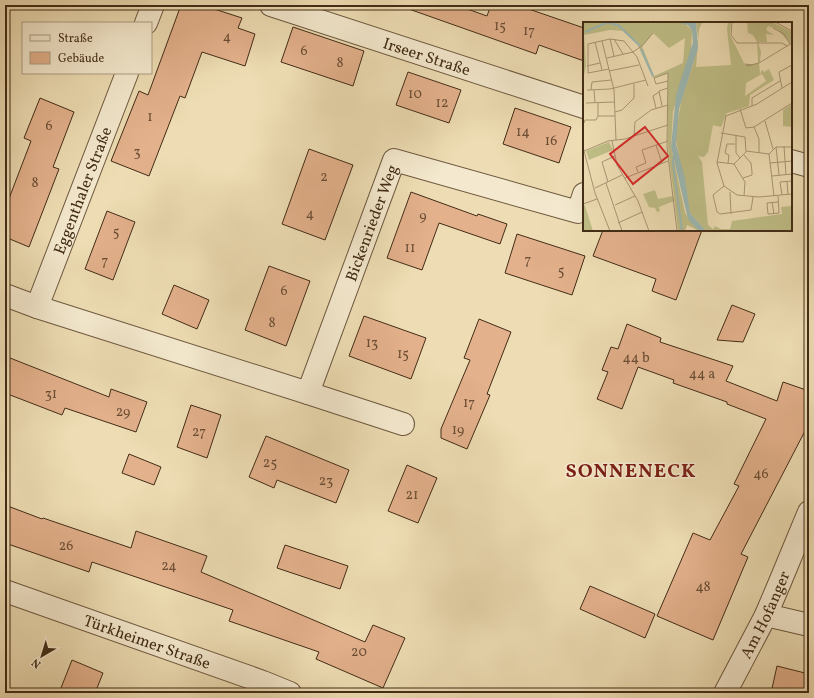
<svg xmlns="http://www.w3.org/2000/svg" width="814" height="698" viewBox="0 0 814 698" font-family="Vollkorn,serif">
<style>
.building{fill:#e3b18c;stroke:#422c16}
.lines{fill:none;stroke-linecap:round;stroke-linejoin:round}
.minor-casing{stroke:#6d583e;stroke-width:24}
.minor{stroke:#f4e9ce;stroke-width:22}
.labels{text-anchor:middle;stroke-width:3;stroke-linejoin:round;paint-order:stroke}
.number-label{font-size:14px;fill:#6a4d34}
.street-label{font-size:16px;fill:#422c16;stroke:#f4e9ce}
.district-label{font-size:20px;font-weight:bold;letter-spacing:1px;fill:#7a1f14;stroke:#f4e9ce}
.inset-river{fill:none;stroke:#9cbab6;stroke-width:2}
.inset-road{fill:none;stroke:#a99675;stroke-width:1}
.view{fill:#d62828;fill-opacity:0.15;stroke:#d62828;stroke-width:2}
.inset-edge{fill:none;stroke:#422c16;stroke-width:2}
</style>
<rect width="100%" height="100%" fill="#eeddb4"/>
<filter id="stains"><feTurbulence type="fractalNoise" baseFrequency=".005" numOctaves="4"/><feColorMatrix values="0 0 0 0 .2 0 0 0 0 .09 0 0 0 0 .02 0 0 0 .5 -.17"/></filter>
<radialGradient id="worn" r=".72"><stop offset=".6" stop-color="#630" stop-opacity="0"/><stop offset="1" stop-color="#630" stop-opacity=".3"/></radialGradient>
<g class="building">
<polygon points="181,5 202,5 242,18 238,28 255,34 245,66 202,52 185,98 180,96 149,176 111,161 139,91 148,95"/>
<polygon points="407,5 456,5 487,16 491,5 517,5 584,28 584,61 539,45 536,54 406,8"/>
<polygon points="293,27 364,51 353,86 281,62"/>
<polygon points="408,72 461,90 449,123 396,105"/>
<polygon points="40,98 74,112 53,167 59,169 29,247 5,237 5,209 31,141 24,138"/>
<polygon points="515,108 571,127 559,163 503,144"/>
<polygon points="309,149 353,165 325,240 282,224"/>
<polygon points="411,192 477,216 478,214 507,224 500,244 439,223 422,270 387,258"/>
<polygon points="107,211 135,222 113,280 85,269"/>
<polygon points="603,230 702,230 676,300 652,291 656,279 593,256"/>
<polygon points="517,234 585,256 572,295 505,273"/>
<polygon points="269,266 310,281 286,346 245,330"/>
<polygon points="174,285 209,300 197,329 162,314"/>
<polygon points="732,305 755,314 743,342 717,340"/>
<polygon points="364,316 426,338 411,379 349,356"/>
<polygon points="479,319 511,332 487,394 490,395 467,449 441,438 441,429 470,360 464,358"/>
<polygon points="627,324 661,338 660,342 733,366 726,381 777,401 783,382 809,391 809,420 805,431 741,554 748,557 713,640 657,616 693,533 710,540 739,486 734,484 766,419 727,404 727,402 673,383 674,380 638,367 622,409 597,399 608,372 602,370 611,347 618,349"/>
<polygon points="5,356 109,397 111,389 147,402 136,432 65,408 62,415 5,393"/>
<polygon points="191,405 221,415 207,458 177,447"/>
<polygon points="266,436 349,470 336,503 277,480 274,488 249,477"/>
<polygon points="129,454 161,467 154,485 122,473"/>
<polygon points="407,465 437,478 418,523 388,511"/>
<polygon points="5,505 42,519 43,518 131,548 136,531 207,556 201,572 365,642 373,625 405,638 383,688 316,659 319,652 229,621 233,610 92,562 89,572 5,543"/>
<polygon points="285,545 348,566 340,589 277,568"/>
<polygon points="590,586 655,614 645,638 580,609"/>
<polygon points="72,660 103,673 95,693 59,693"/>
<polygon points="777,666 809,674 809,693 771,693"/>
</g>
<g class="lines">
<defs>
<g id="minor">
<path id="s1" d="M271,5l313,102"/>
<polyline points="146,23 153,5"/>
<polyline points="791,161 809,166"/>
<path id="s2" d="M5,295l32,12 271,86 86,-233 184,52 6,-18"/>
<path id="s3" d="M37,307l90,-234"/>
<polyline points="308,393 403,424"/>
<path id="s4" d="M5,591l258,91 27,11"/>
<polyline points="766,615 809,625"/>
<path id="s5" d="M725,693l41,-78 14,-33 29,-70"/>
</g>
</defs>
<use href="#minor" class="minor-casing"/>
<use href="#minor" class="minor"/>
</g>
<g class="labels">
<g class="number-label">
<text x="500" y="30">15</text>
<text x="529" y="35">17</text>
<text x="227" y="41">4</text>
<text x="304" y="55">6</text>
<text x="340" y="67">8</text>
<text x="415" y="98">10</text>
<text x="442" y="107">12</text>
<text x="150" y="121">1</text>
<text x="49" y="130">6</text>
<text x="523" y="136">14</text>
<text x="551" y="145">16</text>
<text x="137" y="156">3</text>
<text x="324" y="181">2</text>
<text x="35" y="187">8</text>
<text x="310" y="218">4</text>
<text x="423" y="220">9</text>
<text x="116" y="236">5</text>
<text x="410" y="252">11</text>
<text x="528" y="264">7</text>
<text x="105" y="265">7</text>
<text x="561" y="275">5</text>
<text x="284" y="295">6</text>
<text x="272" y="327">8</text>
<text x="372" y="347">13</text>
<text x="403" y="358">15</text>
<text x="636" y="362">44 b</text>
<text x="702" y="378">44 a</text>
<text x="51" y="398">31</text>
<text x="469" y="407">17</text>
<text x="123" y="416">29</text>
<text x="458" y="434">19</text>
<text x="199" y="436">27</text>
<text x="270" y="467">25</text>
<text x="761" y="478">46</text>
<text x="326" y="485">23</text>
<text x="412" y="499">21</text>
<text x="66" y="550">26</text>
<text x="169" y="570">24</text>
<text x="703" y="591">48</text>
<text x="359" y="656">20</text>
</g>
<g class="street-label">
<text dy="6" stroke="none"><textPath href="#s1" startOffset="164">Irseer Straße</textPath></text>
<text dy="6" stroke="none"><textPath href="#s3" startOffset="125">Eggenthaler Straße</textPath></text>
<text dy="6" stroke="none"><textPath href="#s2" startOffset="500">Bickenrieder Weg</textPath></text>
<text dy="6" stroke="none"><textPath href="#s5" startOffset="88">Am Hofanger</textPath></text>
<text dy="6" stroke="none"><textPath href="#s4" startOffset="151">Türkheimer Straße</textPath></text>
</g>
<g class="district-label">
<text x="631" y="477">SONNENECK</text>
</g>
</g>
<g transform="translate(583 22)">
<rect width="209" height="209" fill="#eeddb4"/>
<path d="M0,0l1,13v-13h66v3l1,-3h33l8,9 -1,21 -18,59 -2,36 14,66 14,18 -12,-6 -2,6h-7l-10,-84v-74l-15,5 -17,-37 -12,-10 -14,-1 -26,5 2,31 -3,14zM70,11l16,15 16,-10 -2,25 -29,13 -12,-30zM113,0l6,1 -3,6 -3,38 35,-2 -4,-36 1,-7h3l-1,13 15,30 14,-2 1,11 2,-4 2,2 5,-3 5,11 -24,15 -1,11 -22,7 -6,14 -8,-2 -5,27 -4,5 -6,-1 4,6 6,63 5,4 2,-3 6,3h9l2,-8 50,-7 -1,-7 11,-1v25h-86l-16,-18 -15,-78 7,-37 11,-33 5,-27zM179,52l4,7 -21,15 1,-13zM164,0h25l20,10v10l-2,1 -13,-14 -9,-3 -2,4 8,5 -8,-1 1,8h-9l3,10 -1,10 -2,1 -1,-21 -4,-7 -5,-2zM209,82v23l-9,-1v-16zM26,120l4,8 -24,10 -3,-9zM72,168l3,9 15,-3 1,5 -15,6 1,4 -3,1 -2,-4 -6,-1 -6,-13zM0,182l2,2 8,25 -10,-1z" fill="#c0bf88" fill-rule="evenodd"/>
<path d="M99,0l2,3v-3h12l2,26 -19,61 -3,35 9,35 5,34 16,18h-7l-11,-12 -17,-72 5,-52 17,-53 -1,-11 -4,-6 -7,-1z" fill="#9cbab6"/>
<path class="inset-river" d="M22,0l13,3 22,21M2,10l21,-9M58,27l12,27M91,133l-1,8 9,68"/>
<path class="inset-road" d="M149,0l-1,13 6,8h45l5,3M192,0l17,9M190,6l11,6 6,10M27,17l4,17M31,17l9,15M19,19l12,49 2,50M12,20l7,28M24,36l26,-6 10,-7 10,-12M169,43l-7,-1 3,2 7,-2 4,-1 33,-20M4,44l13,-3M26,47l-21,4v-29l22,-5 14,2 13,16 11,29M26,49l30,-6M85,59l-12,3 -2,-6 14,-5 -1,74 10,84M209,60l-35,22 -31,12 -9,47 7,23 13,9 22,2 33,-3M199,66l-3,-16 13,-7M4,68l23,-1 36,-9M8,68l1,-8 19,-2M11,68l1,13M3,81l28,-1M15,81v13h17M79,84l-3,-15 9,-3M169,84v-8l28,-17M73,86l-3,-12 6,-4M157,87l6,19 8,-1 38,-24M32,90l7,-2 12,-12v-14M182,99l8,28M1,101l1,-3h11l2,-4M171,105l5,12v14M138,111l24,4 1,15 -12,12M153,113v18l4,5M51,114l1,-14 16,-12 17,-5M29,119l5,24 21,36 11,30M73,123l6,18M201,124l2,29M0,125l12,46 15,38M193,125l3,28M1,129l24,-10 17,-2 43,-14M163,129l23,3M134,140l17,2M145,141l1,-8 -4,-2 2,-9h8M187,141l22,-2M151,142l11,18 -1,14M55,150l-2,-5 10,-4 -4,-13 26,-9M189,154l20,-2M42,156l43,-17M160,156l9,-3v-3l-1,-9 -7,-8M25,160l-6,-20 13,-6M204,160l1,12M23,161l16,48M141,164l-11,9 4,17 3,2 31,-4 2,-13M12,166l27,-13M147,170l1,22M199,173l-2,-13 12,-1M191,174l-5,-42 7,-7h16M189,180l2,12M195,180l-11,1 1,11 11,-1 -1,-17M0,182l14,-5M32,183l20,-9M35,201l24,-11"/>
<path class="view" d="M62,105l23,29 -35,28 -23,-30z"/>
<rect width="209" height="209" class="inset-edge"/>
</g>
<rect width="814" height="698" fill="none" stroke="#eeddb4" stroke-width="20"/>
<rect x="6" y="6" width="802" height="686" fill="none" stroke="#422c16" stroke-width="2"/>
<rect x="10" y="10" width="794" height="678" fill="none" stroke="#422c16"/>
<rect x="22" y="22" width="130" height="52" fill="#f4e9ce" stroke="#ad9d84"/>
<rect x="30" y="35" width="20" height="6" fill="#f4e9ce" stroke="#ad9d84"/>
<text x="58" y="42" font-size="12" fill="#422c16">Straße</text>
<rect x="30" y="52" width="20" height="12" fill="#e3b18c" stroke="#ad9d84"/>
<text x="58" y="62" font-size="12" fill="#422c16">Gebäude</text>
<g transform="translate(42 656) rotate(218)" stroke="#f4e9ce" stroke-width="3" paint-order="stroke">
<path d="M0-3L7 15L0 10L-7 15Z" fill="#422c16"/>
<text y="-6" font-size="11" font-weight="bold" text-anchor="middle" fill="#422c16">N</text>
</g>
<rect width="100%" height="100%" filter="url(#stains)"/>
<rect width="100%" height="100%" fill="url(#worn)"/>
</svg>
